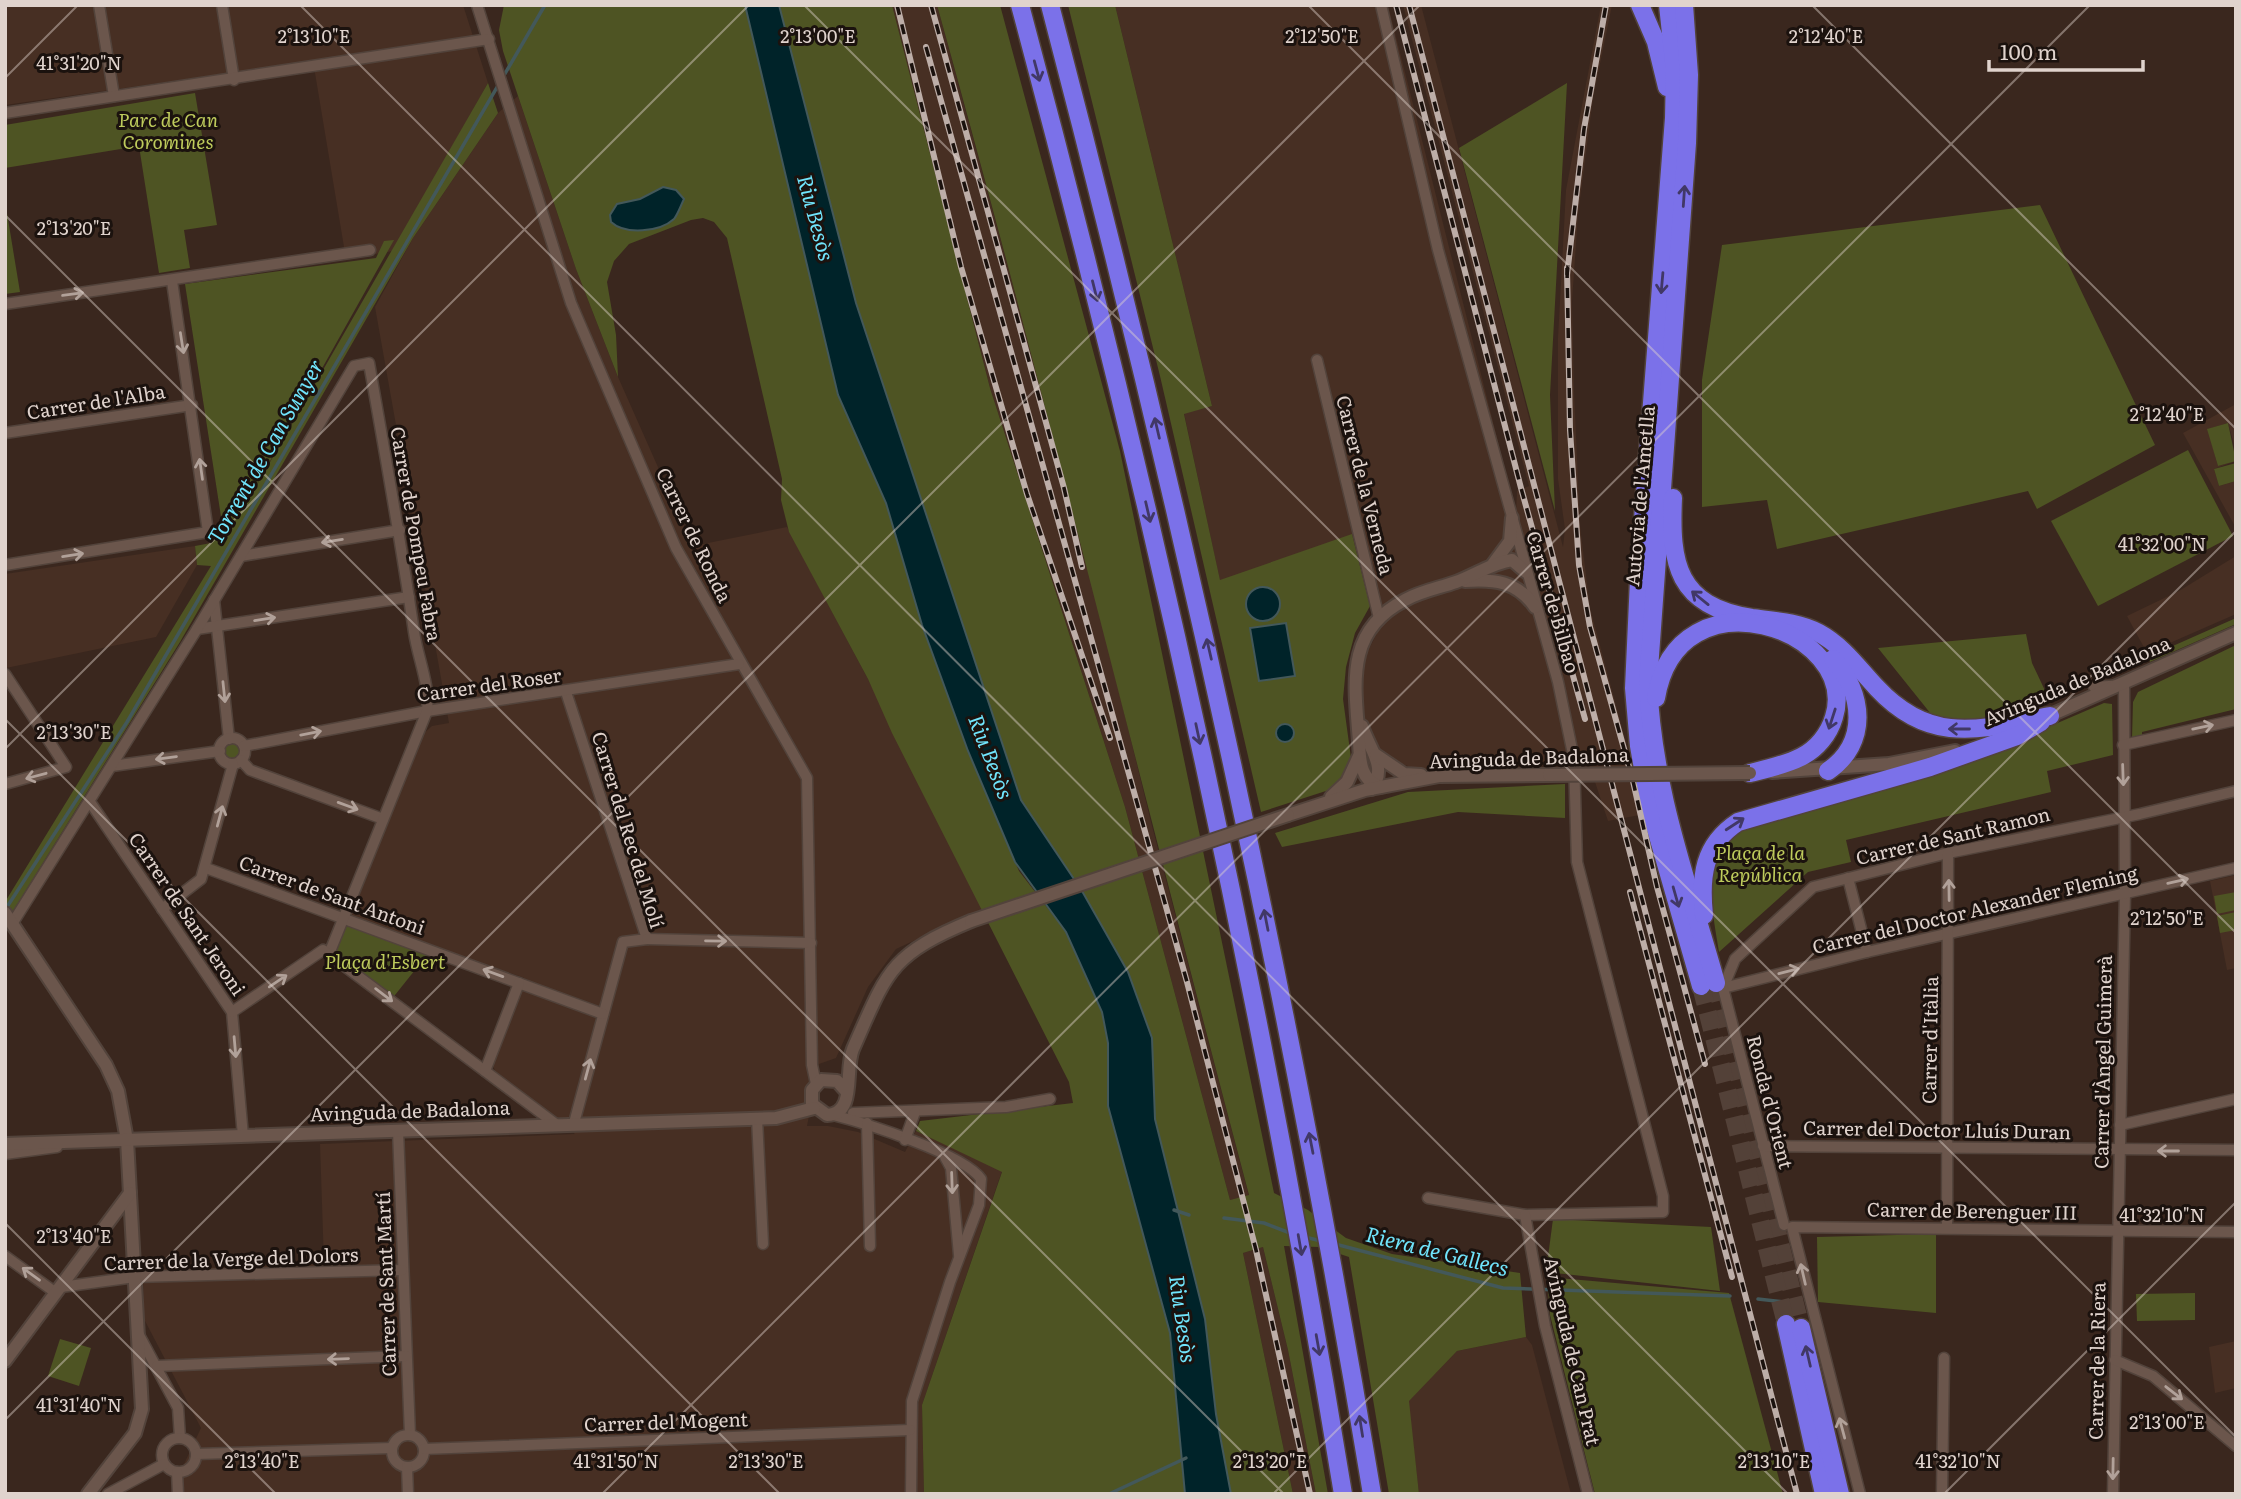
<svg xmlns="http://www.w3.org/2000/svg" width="2241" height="1499" viewBox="0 0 2241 1499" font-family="Literata,serif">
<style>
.built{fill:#472f23}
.green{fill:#4e5423;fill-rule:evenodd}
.water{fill:#002329;stroke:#43585a;stroke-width:2}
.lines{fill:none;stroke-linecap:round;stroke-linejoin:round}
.stream{stroke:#43585a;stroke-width:3.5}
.motorway-tunnel{stroke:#534138;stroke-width:18;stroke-dasharray:18 9;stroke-linecap:butt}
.minor-casing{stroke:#52433b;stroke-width:13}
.tertiary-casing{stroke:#52433b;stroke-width:16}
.motorway-casing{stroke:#52433b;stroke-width:21}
.minor{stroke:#6b564c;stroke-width:10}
.tertiary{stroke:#6b564c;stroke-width:12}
.motorway{stroke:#7b71e9;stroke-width:18}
.rail-casing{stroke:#bdaea8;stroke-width:6}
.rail{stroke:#1b120e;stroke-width:3.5;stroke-dasharray:10;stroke-linecap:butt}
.tertiary-bridge-casing{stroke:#52433b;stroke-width:16;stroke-linecap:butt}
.tertiary-bridge{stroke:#6b564c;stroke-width:12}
.oneway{stroke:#413866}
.oneway2{stroke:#b1a199}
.ticks{fill:none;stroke:#e0d3cd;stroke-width:2;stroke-opacity:0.45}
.labels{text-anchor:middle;stroke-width:6;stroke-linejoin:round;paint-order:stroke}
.park-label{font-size:19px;font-style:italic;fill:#becb5c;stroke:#1b120e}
.street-label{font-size:19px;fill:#e0d3cd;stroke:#1b120e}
.water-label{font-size:21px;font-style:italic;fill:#70e4fb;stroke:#1b120e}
.ticks-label{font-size:18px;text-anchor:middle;fill:#e0d3cd;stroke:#1b120e;stroke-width:6;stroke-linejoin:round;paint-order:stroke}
</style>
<rect width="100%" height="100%" fill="#3a271e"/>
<g class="built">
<polygon points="5,5 463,5 488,83 393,251 346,259 313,61 5,105"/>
<polygon points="892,5 937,5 1080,532 1152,826 1249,1196 1230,1200 1125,807 990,388"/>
<polygon points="1115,5 1388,5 1516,513 1517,491 1529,486 1403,5 1421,5 1563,547 1565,529 1558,479 1558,338 1566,190 1601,5 1612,5 1593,98 1578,215 1572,301 1574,391 1580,526 1590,608 1645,814 1608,821 1589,764 1421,770 1398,763 1378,748 1365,719 1361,679 1365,657 1378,631 1352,535 1220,581 1184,413 1212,406"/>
<polygon points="518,96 576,269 618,377 693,546 787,527 868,679 982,909 896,949 868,987 836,1058 819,1064 807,1126 828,1126 858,1132 905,1152 916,1131 1002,1171 922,1405 924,1494 170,1494 201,1428 144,1319 143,1270 324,1264 320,1144 575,1134 495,1071 493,1065 524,978 351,916 422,735 432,726 449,723 375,307 413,238 498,113"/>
<polygon points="2236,404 2236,451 2228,423 2208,429 2218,466 2236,461 2214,469 2219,486 2236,481 2236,528 2183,433"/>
<polygon points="195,546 197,565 156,637 6,668 5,574"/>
<polygon points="2236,556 2236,614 2147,653 2127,616 2179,591"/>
<polygon points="2236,875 2236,968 2227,970 2210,881"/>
<polygon points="1263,1247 1288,1350 1316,1494 1293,1494 1243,1253"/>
<polygon points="1526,1337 1532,1345 1571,1494 1419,1494 1408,1401 1457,1351"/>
<polygon points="2236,1341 2236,1388 2215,1393 2209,1347"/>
</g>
<g class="green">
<path d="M504,5h241l93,390 48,108 36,122 46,126 51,120 47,61 36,80 6,31v63l62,227 15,161h-261l-2,-89 80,-233 -86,-41 4,-10 153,-18 -4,-21 -177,-349 -24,-54 -79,-147 -8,-32 1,-21 -55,-241 -13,-16 -11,-4 -12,2 -62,24 -15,17 -7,21 9,53 2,42 -42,-108 -73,-218 -4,-21zM663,187l20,16c-21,27 -15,20 -49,27l-17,-26 23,-5z"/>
<path d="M779,5h113l98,383 135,419 105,393 19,-5c-105,-396 -202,-795 -312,-1190h63l120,446 154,742 34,17 38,28 46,16 128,19 6,64 -69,14 -48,50 10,93h-30l-40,-237 -30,-10 -35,-1 44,248h-12l-28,-144 -25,-103 -20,6 50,241h-62l-15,-80 -11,-95 -50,-200 -3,-81 -24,-66 -46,-81 -61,-91 -165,-497z"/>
<polygon points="1068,5 1115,5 1212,406 1184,414 1220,580 1352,534 1370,606 1355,633 1346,667 1343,699 1351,758 1346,772 1329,790 1261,812 1160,376"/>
<polygon points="488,83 498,113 413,238 180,642 5,924 5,902 211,566 197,565 195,546 211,543 222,523 185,284 376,258 384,241 394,240 246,504"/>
<polygon points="1567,83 1550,395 1555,511 1459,148"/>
<polygon points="195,93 217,225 184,230 190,268 159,273 139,146 5,168 5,125"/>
<polygon points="5,201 20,292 5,294"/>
<polygon points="2040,205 2155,445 2037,509 2028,491 1777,549 1767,500 1702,507 1702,380 1722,245"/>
<polygon points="2228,423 2236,461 2218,466 2207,429"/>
<polygon points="2188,450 2233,536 2098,606 2051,521"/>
<polygon points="2236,463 2236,481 2219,486 2214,469"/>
<polygon points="2236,618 2236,624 2150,662 2148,657"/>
<path d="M2026,634l6,29 17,36c-41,15 -70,26 -114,20l-57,-71z"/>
<polygon points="2236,645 2236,709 2142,732 2142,736 2132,739 2133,702 2138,692"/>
<path d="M2104,703l8,1 1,51 -66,16 4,21 -205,48 5,22 -43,10 -89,80c-6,-38 -20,-97 21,-120 10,-6 21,-9 30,-13l216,-65z"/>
<circle cx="232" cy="751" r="13"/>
<polygon points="1565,784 1565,818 1458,812 1282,847 1275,833 1408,792"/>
<polygon points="2236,892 2236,910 2217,914 2214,896"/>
<polygon points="2236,912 2236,930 2220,933 2217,916"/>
<polygon points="340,922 431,950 391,1000 330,950"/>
<polygon points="1553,1219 1711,1227 1720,1291 1546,1272"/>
<polygon points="1936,1234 1936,1313 1818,1302 1817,1237"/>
<polygon points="1547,1277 1729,1293 1783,1494 1595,1494 1550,1315"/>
<polygon points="2195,1293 2195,1320 2137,1321 2136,1294"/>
<polygon points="60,1339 91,1348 79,1386 48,1376"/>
</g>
<g class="water">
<polygon points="745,5 779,5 856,303 1021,800 1082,891 1128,972 1152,1038 1155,1119 1205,1319 1216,1414 1231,1494 1185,1494 1170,1333 1108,1106 1108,1043 1102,1012 1066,932 1015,862 968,751 922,625 886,503 838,395"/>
<path d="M663,187l13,3 8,9c-3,6 -6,15 -10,20 -14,13 -49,16 -63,3l-1,-7 7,-11 23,-5z"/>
<circle cx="1263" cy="604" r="17"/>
<polygon points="1286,623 1295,676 1259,681 1250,628"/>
<circle cx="1285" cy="733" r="9"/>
</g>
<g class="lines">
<g class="stream">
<polyline points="5,910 127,722 545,5"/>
<polyline points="1174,1210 1189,1215"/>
<polyline points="1224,1218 1264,1223 1290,1233"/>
<polyline points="1305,1237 1321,1241"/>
<polyline points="1335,1244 1503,1288 1730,1296"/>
<polyline points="1758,1299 1802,1304"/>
<polyline points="1109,1494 1186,1458"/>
</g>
<g class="motorway-tunnel">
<polyline points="1716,983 1801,1328"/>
<polyline points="1701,986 1786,1324"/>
</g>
<defs>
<g id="minor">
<polyline points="99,5 114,96"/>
<polyline points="222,5 234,80"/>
<polyline points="477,5 571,303 676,548 807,778 812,1065 816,1084"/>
<polyline points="1381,5 1438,250 1558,682 1574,759 1577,862 1663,1196 1663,1212 1525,1215 1428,1198"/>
<polyline points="5,113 489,39"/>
<polyline points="5,304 370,250"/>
<polyline points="1317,360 1379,618"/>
<polyline points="5,433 192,405"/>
<polyline points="241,556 400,530"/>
<polyline points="5,565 208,532 172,281"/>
<polyline points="214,600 229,739"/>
<polyline points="197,629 409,597"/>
<polyline points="5,674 66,767 5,784"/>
<polyline points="2094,687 2124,685 2125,893 2113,1494"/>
<polyline points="566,692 647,939 623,942 574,1123"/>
<circle cx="232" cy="751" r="13"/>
<polyline points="2123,745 2236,720"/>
<polyline points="244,746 427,711 739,664"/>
<polyline points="241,760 250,770 383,819"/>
<polyline points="112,766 220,751"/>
<polyline points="90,802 232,1012 243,1136"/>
<polyline points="206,868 603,1014"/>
<polyline points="1848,878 1867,952"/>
<polyline points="162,909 201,879 233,764"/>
<path d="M12,924l185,-295 157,-263 15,-3c16,90 32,179 45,269 4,27 16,52 13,79l-98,243"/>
<polyline points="647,939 811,943"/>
<polyline points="1723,988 1735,959 1813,887 1948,853 2140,814 2236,791"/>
<polyline points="1723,988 1867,952 2236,868"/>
<polyline points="1723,988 1784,1225"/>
<polyline points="232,1012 323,950 557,1125"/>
<polyline points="485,1071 519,983"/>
<polyline points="853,1113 1006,1107 1050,1099"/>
<path d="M833,1115c32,8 131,39 148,64l-2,26 -29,77 -38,119 -1,93"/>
<polyline points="757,1118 763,1244"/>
<polyline points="867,1123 870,1246"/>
<polyline points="2120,1125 2236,1099"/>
<polyline points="398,1131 410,1435"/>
<polyline points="905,1140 915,1112"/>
<polyline points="1763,1146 2236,1150"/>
<polyline points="5,1154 57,1147"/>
<polyline points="945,1157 951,1168 959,1255"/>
<polyline points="1525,1215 1545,1326 1588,1494"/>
<polyline points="1947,1228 1948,853"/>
<polyline points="5,1256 56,1293"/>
<polyline points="61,1287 135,1277 402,1270"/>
<polyline points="138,1333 178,1408 180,1438"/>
<polyline points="2115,1360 2153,1376 2236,1446"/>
<polyline points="157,1366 406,1356"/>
<circle cx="408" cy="1451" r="16"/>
<circle cx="179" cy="1455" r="17"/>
<polyline points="424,1449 910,1430"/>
<polyline points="196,1454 392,1448"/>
<polyline points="407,1467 408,1494"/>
<polyline points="177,1472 178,1494"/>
<polyline points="108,1494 164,1464"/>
<polyline points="1860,1494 1792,1227 2236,1232"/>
<polyline points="1942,1494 1944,1358"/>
</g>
<g id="tertiary">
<polyline points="1493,564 1510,541 1512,518"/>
<path d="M1465,581c29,-2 52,0 70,26"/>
<polyline points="2044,718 2236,633"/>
<path d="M1362,726c6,21 27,42 9,63"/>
<polyline points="1376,755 1404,774 1421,775"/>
<polyline points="1772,772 1889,764 1955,751"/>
<path d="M1380,787c-20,-7 -20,-27 -21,-45 -4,-57 -15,-111 46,-142 16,-9 34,-12 51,-18 19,-7 36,-19 56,-22l14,12"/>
<polyline points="1331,797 1347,782 1359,756"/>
<polyline points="1288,815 1365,790 1439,776 1549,775"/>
<polyline points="5,913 106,1065 118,1091 127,1140 142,1409 135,1433 88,1494"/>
<path d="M847,1092l-10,-11 -16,-1 -9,10v14l15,11c30,-1 17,-45 26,-66 34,-77 36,-94 118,-128"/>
<polyline points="5,1144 776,1118 814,1108"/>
<polyline points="5,1361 130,1193"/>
</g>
<g id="motorway">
<path d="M1020,5c132,491 241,987 323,1489"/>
<path d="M1050,5c129,492 239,987 322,1489"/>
<polyline points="1640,5 1656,42 1667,87"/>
<polyline points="1668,5 1675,71 1674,118 1640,558 1634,688 1639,746 1650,808 1701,986"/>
<path d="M1684,5l5,70 -2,68 -39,540c5,109 39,196 68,300"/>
<path d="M1673,498c-3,66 4,108 79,120 23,3 46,4 67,15 24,13 40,36 58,55 54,58 104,41 173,28"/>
<path d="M1656,698c22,-132 205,-68 178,19 -5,17 -17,32 -33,40 -16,8 -34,12 -51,16"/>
<path d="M1828,771c41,-28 36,-78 5,-112"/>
<path d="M1704,915c-4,-38 -1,-70 34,-93l192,-55 87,-31 24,-14"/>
<polyline points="1786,1324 1824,1494"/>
<polyline points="1801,1328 1840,1494"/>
</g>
</defs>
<use href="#minor" class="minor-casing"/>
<use href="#tertiary" class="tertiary-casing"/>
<use href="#motorway" class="motorway-casing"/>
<use href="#minor" class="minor"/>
<use href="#tertiary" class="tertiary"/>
<use href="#motorway" class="motorway"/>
<defs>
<g id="rail">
<polyline points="897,5 961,267 1027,494 1110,738"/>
<polyline points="931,5 1064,488 1082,567"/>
<polyline points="1396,5 1521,488 1585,719"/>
<polyline points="1409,5 1797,1494"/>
<polyline points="926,47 1187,982 1256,1250 1310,1494"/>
<polyline points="1567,268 1570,430 1579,565 1590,627 1633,781 1657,887 1705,1064"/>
<polyline points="1567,275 1584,129 1606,5"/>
<polyline points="1630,892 1732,1277"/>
</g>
</defs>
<use href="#rail" class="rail-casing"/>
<use href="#rail" class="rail"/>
<defs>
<g id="tertiary-bridge">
<polyline points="1549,775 1750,773"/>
<polyline points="971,921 1288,815"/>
</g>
</defs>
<use href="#tertiary-bridge" class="tertiary-bridge-casing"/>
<use href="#tertiary-bridge" class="tertiary-bridge"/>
</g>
<defs><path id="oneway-shaft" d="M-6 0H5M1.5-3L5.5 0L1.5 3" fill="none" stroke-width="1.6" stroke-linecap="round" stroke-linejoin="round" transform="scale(1.75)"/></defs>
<g class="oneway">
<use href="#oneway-shaft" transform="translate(1037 71) rotate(75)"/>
<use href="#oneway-shaft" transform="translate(1684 196) rotate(-86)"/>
<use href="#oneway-shaft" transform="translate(1662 283) rotate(95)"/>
<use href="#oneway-shaft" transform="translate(1095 291) rotate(76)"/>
<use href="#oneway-shaft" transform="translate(1157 428) rotate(-103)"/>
<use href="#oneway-shaft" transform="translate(1148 512) rotate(77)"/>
<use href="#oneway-shaft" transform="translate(1700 598) rotate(-141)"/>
<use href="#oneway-shaft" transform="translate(1209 649) rotate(-103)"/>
<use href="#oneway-shaft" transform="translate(1832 719) rotate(108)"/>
<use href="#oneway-shaft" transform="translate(1959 729) rotate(-180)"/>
<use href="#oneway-shaft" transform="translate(1198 734) rotate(78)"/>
<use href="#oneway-shaft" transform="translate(1735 824) rotate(-33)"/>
<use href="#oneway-shaft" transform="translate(1676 897) rotate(74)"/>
<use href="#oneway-shaft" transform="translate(1266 920) rotate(-101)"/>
<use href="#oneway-shaft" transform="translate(1311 1143) rotate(-101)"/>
<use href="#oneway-shaft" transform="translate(1300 1245) rotate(80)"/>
<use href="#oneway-shaft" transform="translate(1318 1345) rotate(80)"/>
<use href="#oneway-shaft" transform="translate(1808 1356) rotate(-103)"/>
<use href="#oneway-shaft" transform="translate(1361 1426) rotate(-99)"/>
</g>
<g class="oneway2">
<use href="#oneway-shaft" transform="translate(73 294) rotate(-8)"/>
<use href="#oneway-shaft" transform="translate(182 343) rotate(81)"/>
<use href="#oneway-shaft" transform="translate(201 469) rotate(-98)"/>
<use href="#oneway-shaft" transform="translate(332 541) rotate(171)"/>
<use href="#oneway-shaft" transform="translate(73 555) rotate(-9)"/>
<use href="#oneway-shaft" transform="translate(265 619) rotate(-9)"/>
<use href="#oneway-shaft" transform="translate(224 692) rotate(84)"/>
<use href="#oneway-shaft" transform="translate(2203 727) rotate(-12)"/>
<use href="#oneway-shaft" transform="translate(311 733) rotate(-11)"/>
<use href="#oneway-shaft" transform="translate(166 758) rotate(172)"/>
<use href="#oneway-shaft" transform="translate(2123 775) rotate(88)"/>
<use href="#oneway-shaft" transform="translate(36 776) rotate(165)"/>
<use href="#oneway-shaft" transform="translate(348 806) rotate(20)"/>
<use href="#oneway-shaft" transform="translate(220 816) rotate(-75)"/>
<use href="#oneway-shaft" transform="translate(2178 881) rotate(-13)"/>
<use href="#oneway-shaft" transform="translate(1949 890) rotate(-91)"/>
<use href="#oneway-shaft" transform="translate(716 941) rotate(1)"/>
<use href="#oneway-shaft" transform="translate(1789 971) rotate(-14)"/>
<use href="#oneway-shaft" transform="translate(493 973) rotate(-160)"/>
<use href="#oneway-shaft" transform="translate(278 981) rotate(-34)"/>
<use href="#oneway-shaft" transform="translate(384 995) rotate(37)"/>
<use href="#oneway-shaft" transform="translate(235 1047) rotate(85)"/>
<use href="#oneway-shaft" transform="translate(588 1069) rotate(-75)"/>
<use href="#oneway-shaft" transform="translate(2168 1151) rotate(180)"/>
<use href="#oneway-shaft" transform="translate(952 1183) rotate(88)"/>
<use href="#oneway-shaft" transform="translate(31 1274) rotate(-144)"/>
<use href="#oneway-shaft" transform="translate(1803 1274) rotate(-103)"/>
<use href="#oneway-shaft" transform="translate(338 1359) rotate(178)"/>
<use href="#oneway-shaft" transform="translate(2174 1393) rotate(38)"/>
<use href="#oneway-shaft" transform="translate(1842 1428) rotate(-105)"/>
<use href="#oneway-shaft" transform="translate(2113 1469) rotate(91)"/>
</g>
<path class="ticks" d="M300,5l1488,1489M804,5l1432,1432M1308,5l928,928M1812,5l424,424M5,78l73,-73M5,215l1279,1279M5,719l775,775M5,749l744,-744M5,1223l271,271M5,1420l1415,-1415M602,1494l1488,-1489M1273,1494l963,-963M1944,1494l292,-292"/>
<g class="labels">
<g class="park-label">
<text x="168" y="127">Parc de Can<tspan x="168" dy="22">Coromines</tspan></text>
<text x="1760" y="860">Plaça de la<tspan x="1760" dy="22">República</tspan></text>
<text x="385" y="969">Plaça d'Esbert</text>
</g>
<g class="street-label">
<text transform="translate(96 402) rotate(-9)" y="7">Carrer de l'Alba</text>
<text transform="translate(1365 485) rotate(76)" y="7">Carrer de la Verneda</text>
<text transform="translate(1640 496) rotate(-85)" y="7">Autovia de l'Ametlla</text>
<text transform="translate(416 534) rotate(80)" y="7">Carrer de Pompeu Fabra</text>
<text transform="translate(694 535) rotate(64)" y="7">Carrer de Ronda</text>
<text transform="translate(1553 602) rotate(74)" y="7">Carrer de Bilbao</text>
<text transform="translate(2077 681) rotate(-23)" y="7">Avinguda de Badalona</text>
<text transform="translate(489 685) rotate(-8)" y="7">Carrer del Roser</text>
<text transform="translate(1529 758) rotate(-2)" y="7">Avinguda de Badalona</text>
<text transform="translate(628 830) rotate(73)" y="7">Carrer del Rec del Molí</text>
<text transform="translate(1953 836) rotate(-13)" y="7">Carrer de Sant Ramon</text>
<text transform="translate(332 895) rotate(20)" y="7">Carrer de Sant Antoni</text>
<text transform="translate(1975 910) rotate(-13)" y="7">Carrer del Doctor Alexander Fleming</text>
<text transform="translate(187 914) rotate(56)" y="7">Carrer de Sant Jeroni</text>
<text transform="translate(1930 1040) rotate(-89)" y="7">Carrer d'Itàlia</text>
<text transform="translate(2103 1062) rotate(-89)" y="7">Carrer d'Àngel Guimerà</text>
<text transform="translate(1770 1102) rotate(76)" y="7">Ronda d'Orient</text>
<text transform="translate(410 1111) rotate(-2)" y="7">Avinguda de Badalona</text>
<text transform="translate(1937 1130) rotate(1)" y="7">Carrer del Doctor Lluís Duran</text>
<text transform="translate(1972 1211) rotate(1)" y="7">Carrer de Berenguer III</text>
<text transform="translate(231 1259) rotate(-2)" y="7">Carrer de la Verge del Dolors</text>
<text transform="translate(386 1284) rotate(-92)" y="7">Carrer de Sant Martí</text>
<text transform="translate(1572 1351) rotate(77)" y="7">Avinguda de Can Prat</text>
<text transform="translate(2097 1361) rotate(-89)" y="7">Carrer de la Riera</text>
<text transform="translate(666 1422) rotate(-2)" y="7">Carrer del Mogent</text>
</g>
<g class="water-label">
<text transform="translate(815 218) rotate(75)" y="7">Riu Besòs</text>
<text transform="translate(266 452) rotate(-60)" y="7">Torrent de Can Sunyer</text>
<text transform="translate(990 757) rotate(69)" y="7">Riu Besòs</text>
<text transform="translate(1437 1252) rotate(14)" y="7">Riera de Gallecs</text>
<text transform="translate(1182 1319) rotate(82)" y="7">Riu Besòs</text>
</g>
</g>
<g class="ticks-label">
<text x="314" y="43">2°13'10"E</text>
<text x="818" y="43">2°13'00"E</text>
<text x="1322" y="43">2°12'50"E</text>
<text x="1826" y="43">2°12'40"E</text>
<text x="79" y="70">41°31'20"N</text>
<text x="74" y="235">2°13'20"E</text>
<text x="2167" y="421">2°12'40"E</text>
<text x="2162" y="551">41°32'00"N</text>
<text x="74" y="739">2°13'30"E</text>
<text x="2167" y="925">2°12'50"E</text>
<text x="2162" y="1222">41°32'10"N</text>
<text x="74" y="1243">2°13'40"E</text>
<text x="79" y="1412">41°31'40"N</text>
<text x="2167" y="1429">2°13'00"E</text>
<text x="262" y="1468">2°13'40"E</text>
<text x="616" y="1468">41°31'50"N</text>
<text x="766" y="1468">2°13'30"E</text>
<text x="1270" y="1468">2°13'20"E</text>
<text x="1774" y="1468">2°13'10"E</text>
<text x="1958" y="1468">41°32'10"N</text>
</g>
<rect width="2241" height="1499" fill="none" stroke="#e0d3cd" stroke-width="14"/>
<path d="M1989 60v10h154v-10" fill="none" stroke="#e0d3cd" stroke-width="3.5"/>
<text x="2000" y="60" font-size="21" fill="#e0d3cd" stroke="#1b120e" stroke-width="5" paint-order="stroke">100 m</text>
</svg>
